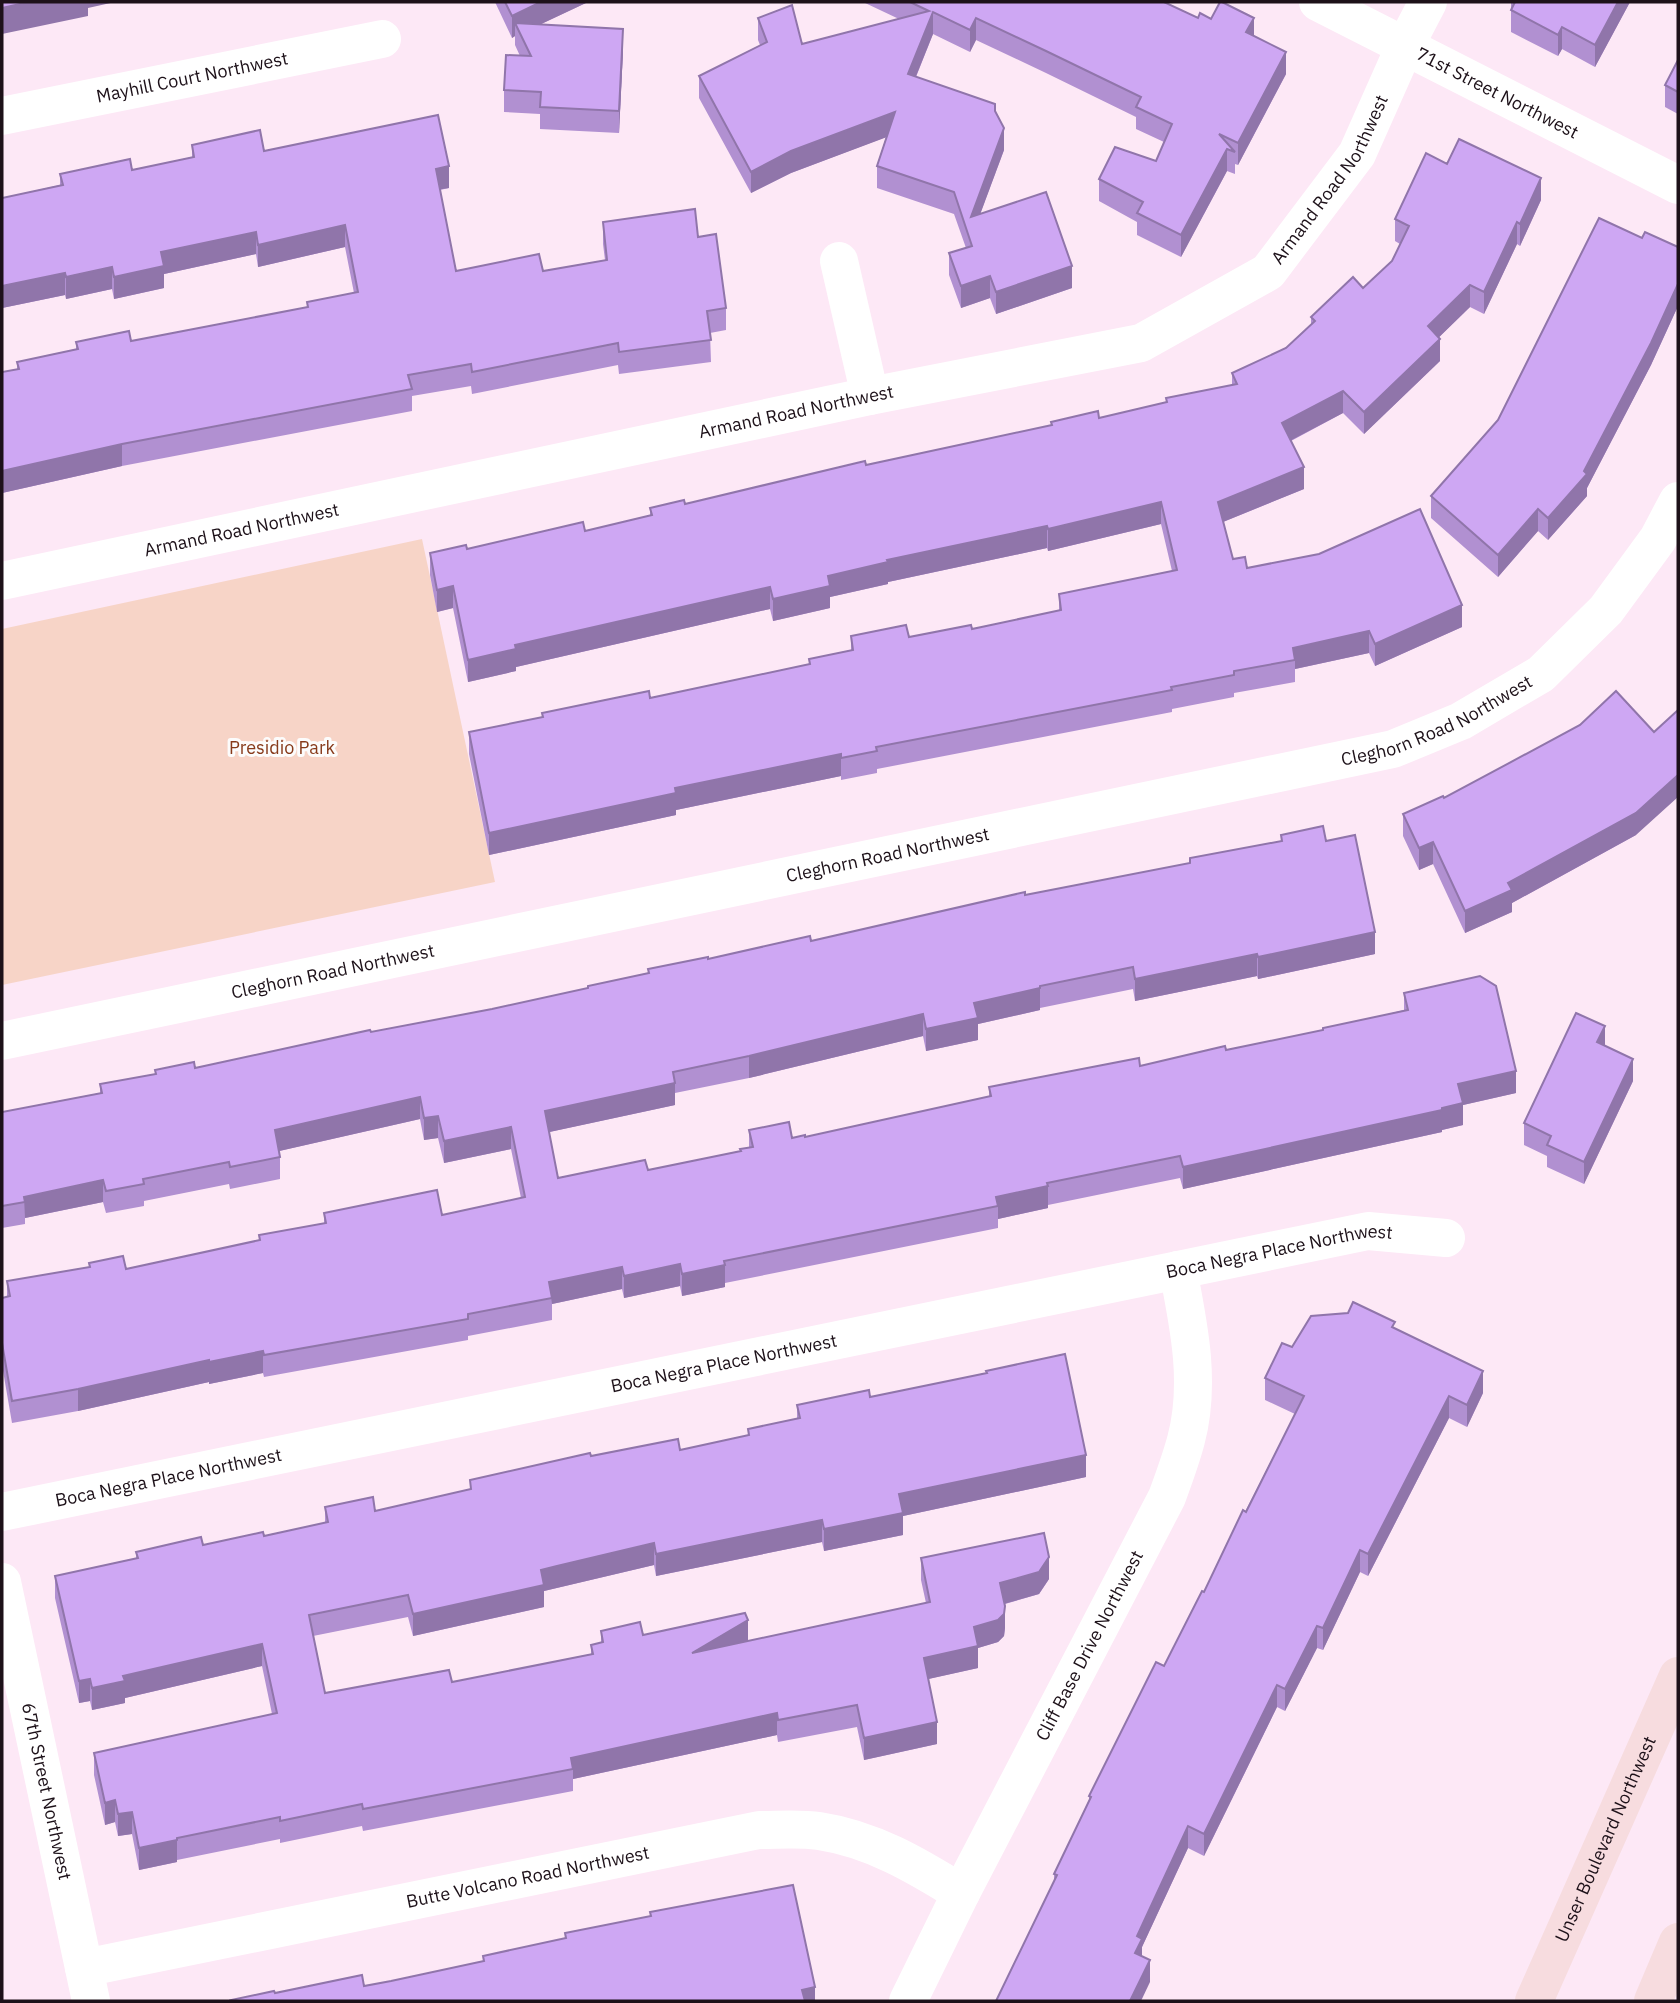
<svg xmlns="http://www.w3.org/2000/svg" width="1680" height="2003" viewBox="0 0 1680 2003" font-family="'IBM Plex Sans',sans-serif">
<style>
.green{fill:#f7d4c7}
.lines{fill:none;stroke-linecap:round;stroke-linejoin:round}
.minor{stroke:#fff;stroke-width:38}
.major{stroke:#f7dcdf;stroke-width:38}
.wall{fill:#b190d1}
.shaded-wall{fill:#9075aa}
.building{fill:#cea7f3;stroke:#9075aa;stroke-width:2}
.labels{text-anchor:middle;stroke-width:6;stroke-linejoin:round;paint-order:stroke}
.street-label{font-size:18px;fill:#1d1119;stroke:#fcfcfc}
.park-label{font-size:18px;fill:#873a1a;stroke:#fcfcfc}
</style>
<rect width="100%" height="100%" fill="#fde8f6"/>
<polygon class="green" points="422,539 495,882 2,985 2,629"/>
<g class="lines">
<g class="minor">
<path id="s1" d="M1318,2l360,183"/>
<path id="s2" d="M2,116l380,-77"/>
<polyline points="839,261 870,396"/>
<path id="s3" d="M2,581l868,-185 271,-53 127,-71 89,-118 48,-108 23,-44"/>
<path id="s4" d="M2,1041l1391,-292 68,-28 80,-47 65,-64 52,-71 20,-38"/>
<path id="s5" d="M2,1512l1366,-281 78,7"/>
<path id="s6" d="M2,1582l89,419"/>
<path id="s7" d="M84,1968l675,-138c19,0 40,-2 60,1 53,8 97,34 142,62"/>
<path id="s8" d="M908,2001l53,-108 206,-396c7,-19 14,-38 19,-57 15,-56 3,-114 -8,-170"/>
</g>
<g class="major">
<path id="s9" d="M1534,2001l144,-325"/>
<polyline points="1653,2001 1678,1942"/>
</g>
</g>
<g class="wall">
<polygon points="495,2 588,2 541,24 623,51 619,133 540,129 540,114 504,112 504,90 520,56 515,45 515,36 512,38"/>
<polygon points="863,2 1164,2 1198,18 1211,19 1254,36 1286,74 1238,165 1235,164 1235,174 1227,171 1181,257 1137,235 1137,222 1099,201 1099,179 1156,161 1164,142 1136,129 1136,117 1046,73 976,40 970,52 933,34 916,77 995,111 1004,150 980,214 1072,288 996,314 990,298 961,308 949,275 949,253 966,248 954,214 877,188 877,166 886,137 791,173 751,193 699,98 699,76 760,45 758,40 758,18 802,44 899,19"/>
<polygon points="1511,2 1630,2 1595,67 1562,49 1558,56 1511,32"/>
<polygon points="1678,60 1678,114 1665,107 1665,85"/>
<polygon points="192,145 264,151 449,188 440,190 456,271 543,271 605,260 603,244 603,222 698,237 726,308 726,330 710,333 711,362 619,374 618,365 472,394 471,386 412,396 412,411 122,466 2,493 2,372 17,369 17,362 76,349 76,342 131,341 307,307 307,302 354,293 345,247 258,267 256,254 164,274 164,288 114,299 112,289 66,299 65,295 2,308 2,198 60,185 60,174 132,170 192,157"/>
<polygon points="1447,164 1541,200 1520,246 1517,244 1484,314 1470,307 1439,337 1440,361 1364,434 1343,413 1291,441 1304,489 1223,522 1233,559 1247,568 1462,627 1375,666 1369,653 1295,669 1295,682 1234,693 1234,697 1172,709 1172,712 877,769 877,773 841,780 841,776 676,810 676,815 489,855 469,754 469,732 542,717 542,713 650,698 809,664 809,659 851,650 851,636 909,637 972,629 1059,611 1059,594 1172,571 1161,524 1048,551 1047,548 888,582 888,584 830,597 830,608 773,621 770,609 516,667 516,671 468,682 453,608 437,612 430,575 430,553 467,549 585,531 650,516 650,508 685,504 866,465 1099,418 1166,403 1166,398 1232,385 1232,373 1286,348 1311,324 1311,317 1363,288 1392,261 1400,244 1395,241 1395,219"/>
<polygon points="1642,238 1678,247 1678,306 1651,365 1587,488 1587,496 1548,540 1538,531 1498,577 1431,518 1431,496 1498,420"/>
<polygon points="1444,798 1636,835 1512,903 1512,912 1465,933 1433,864 1419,870 1403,836 1403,814"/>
<polygon points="1281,835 1326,841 1375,954 1258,979 1257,976 1135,1001 1133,989 1040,1008 1040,1010 978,1024 978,1040 926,1051 923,1036 749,1078 675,1093 675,1105 549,1132 558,1178 648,1170 740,1152 749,1147 749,1130 792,1138 805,1137 989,1097 989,1087 1140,1066 1226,1050 1323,1030 1404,1010 1404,993 1516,1093 1463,1105 1463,1125 1442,1130 1442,1132 1183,1189 1180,1178 1048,1205 1048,1208 998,1219 998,1228 725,1283 725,1287 682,1296 680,1286 624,1298 622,1289 552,1304 552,1320 468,1336 468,1340 264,1377 263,1373 209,1384 209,1382 78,1411 12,1423 2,1365 2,1298 7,1297 7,1281 89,1267 89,1263 126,1269 259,1240 259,1235 324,1224 324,1213 442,1215 521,1198 511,1149 444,1163 438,1138 424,1140 420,1119 279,1151 280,1157 280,1179 230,1189 229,1184 144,1201 144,1206 106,1213 103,1202 25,1218 25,1224 2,1228 2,1112 100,1093 100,1084 155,1074 155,1070 195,1068 492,1009 588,988 648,973 648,969 708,959 811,941 1025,895 1190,863 1190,858 1281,841"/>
<polygon points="1605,1046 1633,1081 1584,1184 1547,1167 1547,1156 1524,1145 1524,1123"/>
<polygon points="1395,1328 1483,1393 1467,1427 1449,1418 1368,1576 1360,1572 1323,1650 1317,1648 1285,1711 1277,1707 1204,1856 1188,1848 1142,1947 1142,1956 1150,1982 1054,1881 1054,1874 1089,1800 1089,1796 1164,1666 1204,1592 1295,1414 1265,1400 1265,1378 1292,1347"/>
<polygon points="870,1397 1086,1477 903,1516 903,1535 824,1551 822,1542 656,1576 654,1565 544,1591 544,1607 413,1636 408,1617 313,1636 325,1693 452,1682 591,1654 591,1645 601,1643 601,1631 643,1635 748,1641 926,1603 921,1580 921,1558 1049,1579 1039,1594 1005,1604 1005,1628 1004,1636 998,1642 978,1648 978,1668 928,1679 937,1744 864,1760 857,1727 778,1742 777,1735 573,1779 573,1791 363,1831 362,1826 280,1843 280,1839 177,1860 177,1862 139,1870 132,1834 118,1836 115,1822 105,1825 94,1775 94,1753 272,1714 262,1666 125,1698 125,1703 92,1710 90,1701 79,1703 55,1598 55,1576 136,1558 136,1552 203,1545 264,1536 325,1523 325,1507 375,1511 470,1489 470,1480 591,1456 680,1450 748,1436 748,1429 797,1419 797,1405"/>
</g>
<g class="shaded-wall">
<polygon points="29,2 115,2 88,8 88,16 2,34 2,8"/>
<polygon points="541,2 588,2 520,34 515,23 515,36 512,38 512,16"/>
<polygon points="1618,2 1630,2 1595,67 1595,45"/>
<polygon points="933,12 933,34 908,96 908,74"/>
<polygon points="976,18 976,40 970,52 970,30"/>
<polygon points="1254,18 1254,40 1246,32"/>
<polygon points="1562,27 1562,49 1558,56 1558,35"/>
<polygon points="623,29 623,51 619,133 619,111"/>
<polygon points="1286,52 1286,74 1238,165 1238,143"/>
<polygon points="895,112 895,134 791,173 751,193 751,172 791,151"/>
<polygon points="1004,128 1004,150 971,239 971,217"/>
<polygon points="1227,149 1227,171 1181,257 1181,235"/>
<polygon points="449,166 449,188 436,190 436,169"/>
<polygon points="1541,178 1541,200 1520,246 1520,224"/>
<polygon points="1517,222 1517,244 1484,314 1484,292"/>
<polygon points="345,225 345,247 258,267 258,245"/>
<polygon points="256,232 256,254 164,274 164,288 114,299 114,277 161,252"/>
<polygon points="1072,266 1072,288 996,314 996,292"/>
<polygon points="112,267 112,289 66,299 66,277"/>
<polygon points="65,273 65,295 2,308 2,286"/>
<polygon points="990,276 990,298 961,308 961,286"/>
<polygon points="1678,284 1678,306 1651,365 1587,488 1587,496 1548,540 1548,518 1584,471"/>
<polygon points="1470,285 1470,307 1428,348 1428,326"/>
<polygon points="1440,339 1440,361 1364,434 1364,412"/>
<polygon points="1343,391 1343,413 1282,445 1282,423"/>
<polygon points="122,444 122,466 2,493 2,471"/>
<polygon points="1304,467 1304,489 1218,524 1218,502"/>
<polygon points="1161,502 1161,524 1048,551 1048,529"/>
<polygon points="1538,509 1538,531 1498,577 1498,555"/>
<polygon points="1047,526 1047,548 888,582 888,584 830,597 830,608 773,621 773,599 828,576 887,560"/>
<polygon points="453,586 453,608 437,612 437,590"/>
<polygon points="770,587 770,609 516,667 516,671 468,682 468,660 515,645"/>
<polygon points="1462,605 1462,627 1375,666 1375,644"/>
<polygon points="1369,631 1369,653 1295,669 1295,660 1293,648"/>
<polygon points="841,754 841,776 676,810 676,815 489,855 489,833 675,788"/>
<polygon points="1678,775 1678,797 1636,835 1512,903 1512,912 1465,933 1465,911"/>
<polygon points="1433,842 1433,864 1419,870 1419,848"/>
<polygon points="1375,932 1375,954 1258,979 1258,957"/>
<polygon points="1257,954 1257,976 1135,1001 1135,979"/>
<polygon points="1040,988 1040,1010 978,1024 978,1040 926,1051 926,1029 974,1003"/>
<polygon points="923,1014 923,1036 749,1078 749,1056"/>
<polygon points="1605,1026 1605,1048 1597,1042"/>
<polygon points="1633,1059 1633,1081 1584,1184 1584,1162"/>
<polygon points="1516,1071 1516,1093 1463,1105 1463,1125 1442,1130 1442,1132 1183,1189 1183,1167 1442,1108 1458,1084"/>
<polygon points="675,1083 675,1105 545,1133 545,1111"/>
<polygon points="420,1097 420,1119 275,1152 275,1130"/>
<polygon points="438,1116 438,1138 424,1140 424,1118"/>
<polygon points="511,1127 511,1149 444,1163 444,1141"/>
<polygon points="103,1180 103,1202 25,1218 24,1197"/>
<polygon points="1048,1186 1048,1208 998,1219 998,1206 996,1197"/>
<polygon points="680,1264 680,1286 624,1298 624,1276"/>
<polygon points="725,1265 725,1287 682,1296 682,1274"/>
<polygon points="622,1267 622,1289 552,1304 549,1282"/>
<polygon points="263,1351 263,1373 209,1384 209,1362"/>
<polygon points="209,1360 209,1382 78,1411 78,1389"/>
<polygon points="1483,1371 1483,1393 1467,1427 1467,1405"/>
<polygon points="1449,1396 1449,1418 1368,1576 1368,1554"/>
<polygon points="1086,1455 1086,1477 903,1516 903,1535 824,1551 824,1529 899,1494"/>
<polygon points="822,1520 822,1542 656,1576 656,1554"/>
<polygon points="654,1543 654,1565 544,1591 544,1607 413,1636 413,1614 541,1570"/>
<polygon points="1360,1550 1360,1572 1323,1650 1323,1628"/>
<polygon points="1049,1557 1049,1579 1039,1594 1000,1605 1000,1583"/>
<polygon points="1005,1606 1005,1628 1004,1636 998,1642 978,1648 978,1668 924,1680 924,1658 974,1627"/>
<polygon points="748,1620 748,1642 692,1653"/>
<polygon points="1317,1626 1317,1648 1285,1711 1285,1689"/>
<polygon points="262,1644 262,1666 125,1698 125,1703 92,1710 92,1688 123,1676"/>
<polygon points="90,1679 90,1701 79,1703 79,1681"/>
<polygon points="1277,1685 1277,1707 1204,1856 1204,1834"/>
<polygon points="777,1713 777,1735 573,1779 573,1769 571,1758"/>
<polygon points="937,1722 937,1744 864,1760 864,1738"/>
<polygon points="115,1800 115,1822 105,1825 105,1803"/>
<polygon points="132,1812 132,1834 118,1836 118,1814"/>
<polygon points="1188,1826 1188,1848 1142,1947 1142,1961 1135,1953 1137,1936"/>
<polygon points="177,1840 177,1862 139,1870 139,1848"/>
<polygon points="1150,1960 1150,1982 1141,2001 1130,2001"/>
<polygon points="815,1987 815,2001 802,2001 802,1990"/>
</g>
<g class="building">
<polygon points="2,2 29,2 2,8"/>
<polygon points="505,2 541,2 512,16"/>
<polygon points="910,2 1164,2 1198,18 1200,13 1211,19 1220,2 1222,2 1254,18 1246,32 1286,52 1238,143 1219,134 1235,152 1227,149 1181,235 1137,213 1143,202 1099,179 1115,147 1156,161 1172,124 1136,107 1141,97 1046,51 976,18 970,30 933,12 908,74 995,104 995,111 1004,128 971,217 1046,192 1072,266 996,292 990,276 961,286 949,253 972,246 954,192 877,166 895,112 791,151 751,172 699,76 767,42 758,18 792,5 802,44 929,11"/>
<polygon points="1515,2 1618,2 1595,45 1562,27 1558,35 1511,10"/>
<polygon points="515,23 623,29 619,111 540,107 541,92 504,90 506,55 531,56"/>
<polygon points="1678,60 1678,92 1665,85"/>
<polygon points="438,115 449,166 436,169 456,271 539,254 543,271 607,260 603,222 695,209 698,237 716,234 726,308 707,311 711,340 619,352 618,343 472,372 471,364 408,375 412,389 122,444 2,471 2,372 19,369 17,362 78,349 76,342 129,331 131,341 308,307 307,302 358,292 345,225 258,245 256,232 161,252 164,266 114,277 112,267 66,277 65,273 2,286 2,198 63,185 60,174 130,159 132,170 194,157 192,145 260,130 264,151"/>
<polygon points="1459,139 1541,178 1520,224 1517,222 1484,292 1470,285 1428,326 1440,339 1364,412 1343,391 1282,423 1304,467 1218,502 1233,559 1245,557 1247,568 1319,554 1420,509 1462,605 1375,644 1369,631 1293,648 1295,660 1234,671 1234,675 1171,687 1172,690 876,747 877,751 841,758 841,754 675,788 676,793 489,833 469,732 543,717 542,713 649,691 650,698 810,664 809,659 853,650 851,636 906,625 909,637 971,625 972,629 1061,610 1059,594 1177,570 1161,502 1048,529 1047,526 887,560 888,562 828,576 830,586 773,599 770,587 515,645 516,649 468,660 453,586 437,590 430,553 466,545 467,549 583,522 585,531 652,515 650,508 684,500 685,504 865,461 866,465 1052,425 1051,422 1098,411 1099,418 1167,402 1166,398 1237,384 1232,373 1286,348 1315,321 1311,317 1353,277 1363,288 1392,261 1409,226 1395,219 1426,153 1447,164"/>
<polygon points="1599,218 1642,238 1645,232 1678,247 1678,284 1651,343 1584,471 1587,474 1548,518 1538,509 1498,555 1431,496 1498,420"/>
<polygon points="1616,691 1654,732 1678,710 1678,775 1636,813 1508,883 1512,890 1465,911 1433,842 1419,848 1403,814 1443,796 1444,798 1580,725"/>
<polygon points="1323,826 1326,841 1355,835 1375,932 1258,957 1257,954 1135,979 1133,967 1040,986 1040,988 974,1003 978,1018 926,1029 923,1014 749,1056 673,1072 675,1083 545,1111 558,1178 645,1160 648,1170 741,1151 740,1149 753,1147 749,1130 789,1122 792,1138 805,1135 805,1137 991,1096 989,1087 1139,1058 1140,1066 1225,1046 1226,1050 1323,1030 1323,1028 1408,1010 1404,993 1480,976 1496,986 1516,1071 1458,1084 1463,1103 1442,1108 1442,1110 1183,1167 1180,1156 1047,1183 1048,1186 996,1197 998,1206 724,1261 725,1265 682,1274 680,1264 624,1276 622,1267 549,1282 552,1298 468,1314 468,1319 264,1355 263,1351 209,1362 209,1360 78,1389 12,1401 2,1343 2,1298 10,1296 7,1281 90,1267 89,1263 123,1256 126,1269 260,1240 259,1235 326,1223 324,1213 437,1190 442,1215 525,1197 511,1127 444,1141 438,1116 424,1118 420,1097 275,1130 280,1157 230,1167 229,1162 143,1179 144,1184 106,1191 103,1180 24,1197 25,1202 2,1206 2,1112 102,1093 100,1084 156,1074 155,1070 194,1062 195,1068 370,1030 371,1032 492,1009 588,988 588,986 649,973 648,969 708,957 708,959 810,936 811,941 1025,892 1025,895 1190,863 1190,858 1282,841 1281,835"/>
<polygon points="1576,1013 1605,1026 1597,1042 1633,1059 1584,1162 1547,1145 1551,1136 1524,1123"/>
<polygon points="1353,1302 1395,1322 1392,1327 1483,1371 1467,1405 1449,1396 1368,1554 1360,1550 1323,1628 1317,1626 1285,1689 1277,1685 1204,1834 1188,1826 1137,1936 1142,1939 1135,1953 1150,1960 1130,2001 996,2001 1057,1875 1054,1874 1091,1797 1089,1796 1156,1662 1164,1666 1202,1591 1204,1592 1243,1510 1246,1512 1304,1396 1265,1378 1282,1343 1292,1347 1311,1316 1348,1313"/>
<polygon points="1065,1354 1086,1455 899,1494 903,1513 824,1529 822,1520 656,1554 654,1543 557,1566 541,1570 544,1585 413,1614 408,1595 309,1615 325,1693 449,1670 452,1682 593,1654 591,1645 603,1642 601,1631 640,1622 643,1635 745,1613 748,1620 692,1653 930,1602 921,1558 1044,1533 1049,1557 1039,1572 1000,1583 1005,1606 1004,1614 998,1620 974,1627 978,1646 924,1658 937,1722 864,1738 857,1705 778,1720 777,1713 571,1758 573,1769 363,1809 362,1804 280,1821 280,1817 177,1838 177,1840 139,1848 132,1812 118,1814 115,1800 105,1803 94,1753 277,1713 262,1644 123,1676 125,1681 92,1688 90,1679 79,1681 55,1576 138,1558 136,1552 201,1537 203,1545 263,1532 264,1536 328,1522 325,1507 373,1497 375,1511 471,1489 470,1480 590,1453 591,1456 678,1439 680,1450 749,1435 748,1429 800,1418 797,1405 869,1390 870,1397 987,1373 986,1371"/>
<polygon points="793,1885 815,1987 802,1990 805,2001 232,2001 231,2000 274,1991 275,1993 362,1975 364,1986 391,1981 484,1961 483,1956 566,1938 565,1933 651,1916 650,1912"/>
</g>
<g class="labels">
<g class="street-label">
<text dy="6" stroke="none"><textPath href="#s2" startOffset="194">Mayhill Court Northwest</textPath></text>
<text dy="6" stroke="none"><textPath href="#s1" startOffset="201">71st Street Northwest</textPath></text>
<text dy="6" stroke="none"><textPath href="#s3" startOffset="1421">Armand Road Northwest</textPath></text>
<text dy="6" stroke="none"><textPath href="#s3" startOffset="812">Armand Road Northwest</textPath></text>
<text dy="6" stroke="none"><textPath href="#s3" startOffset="245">Armand Road Northwest</textPath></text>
<text dy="6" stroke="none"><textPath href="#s4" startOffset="1472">Cleghorn Road Northwest</textPath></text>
<text dy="6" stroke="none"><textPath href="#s4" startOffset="905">Cleghorn Road Northwest</textPath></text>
<text dy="6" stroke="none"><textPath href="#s4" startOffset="338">Cleghorn Road Northwest</textPath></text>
<text dy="6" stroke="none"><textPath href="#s5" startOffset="1304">Boca Negra Place Northwest</textPath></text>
<text dy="6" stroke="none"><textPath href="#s5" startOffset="737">Boca Negra Place Northwest</textPath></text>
<text dy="6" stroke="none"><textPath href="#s5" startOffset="170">Boca Negra Place Northwest</textPath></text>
<text dy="6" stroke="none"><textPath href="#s8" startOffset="399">Cliff Base Drive Northwest</textPath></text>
<text dy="6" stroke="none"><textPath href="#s6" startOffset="214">67th Street Northwest</textPath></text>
<text dy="6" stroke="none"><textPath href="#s9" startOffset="177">Unser Boulevard Northwest</textPath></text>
<text dy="6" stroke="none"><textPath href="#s7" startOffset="453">Butte Volcano Road Northwest</textPath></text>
</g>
<g class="park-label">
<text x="282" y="754">Presidio Park</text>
</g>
</g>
<rect width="1680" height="2003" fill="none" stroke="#1d1119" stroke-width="7"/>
</svg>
